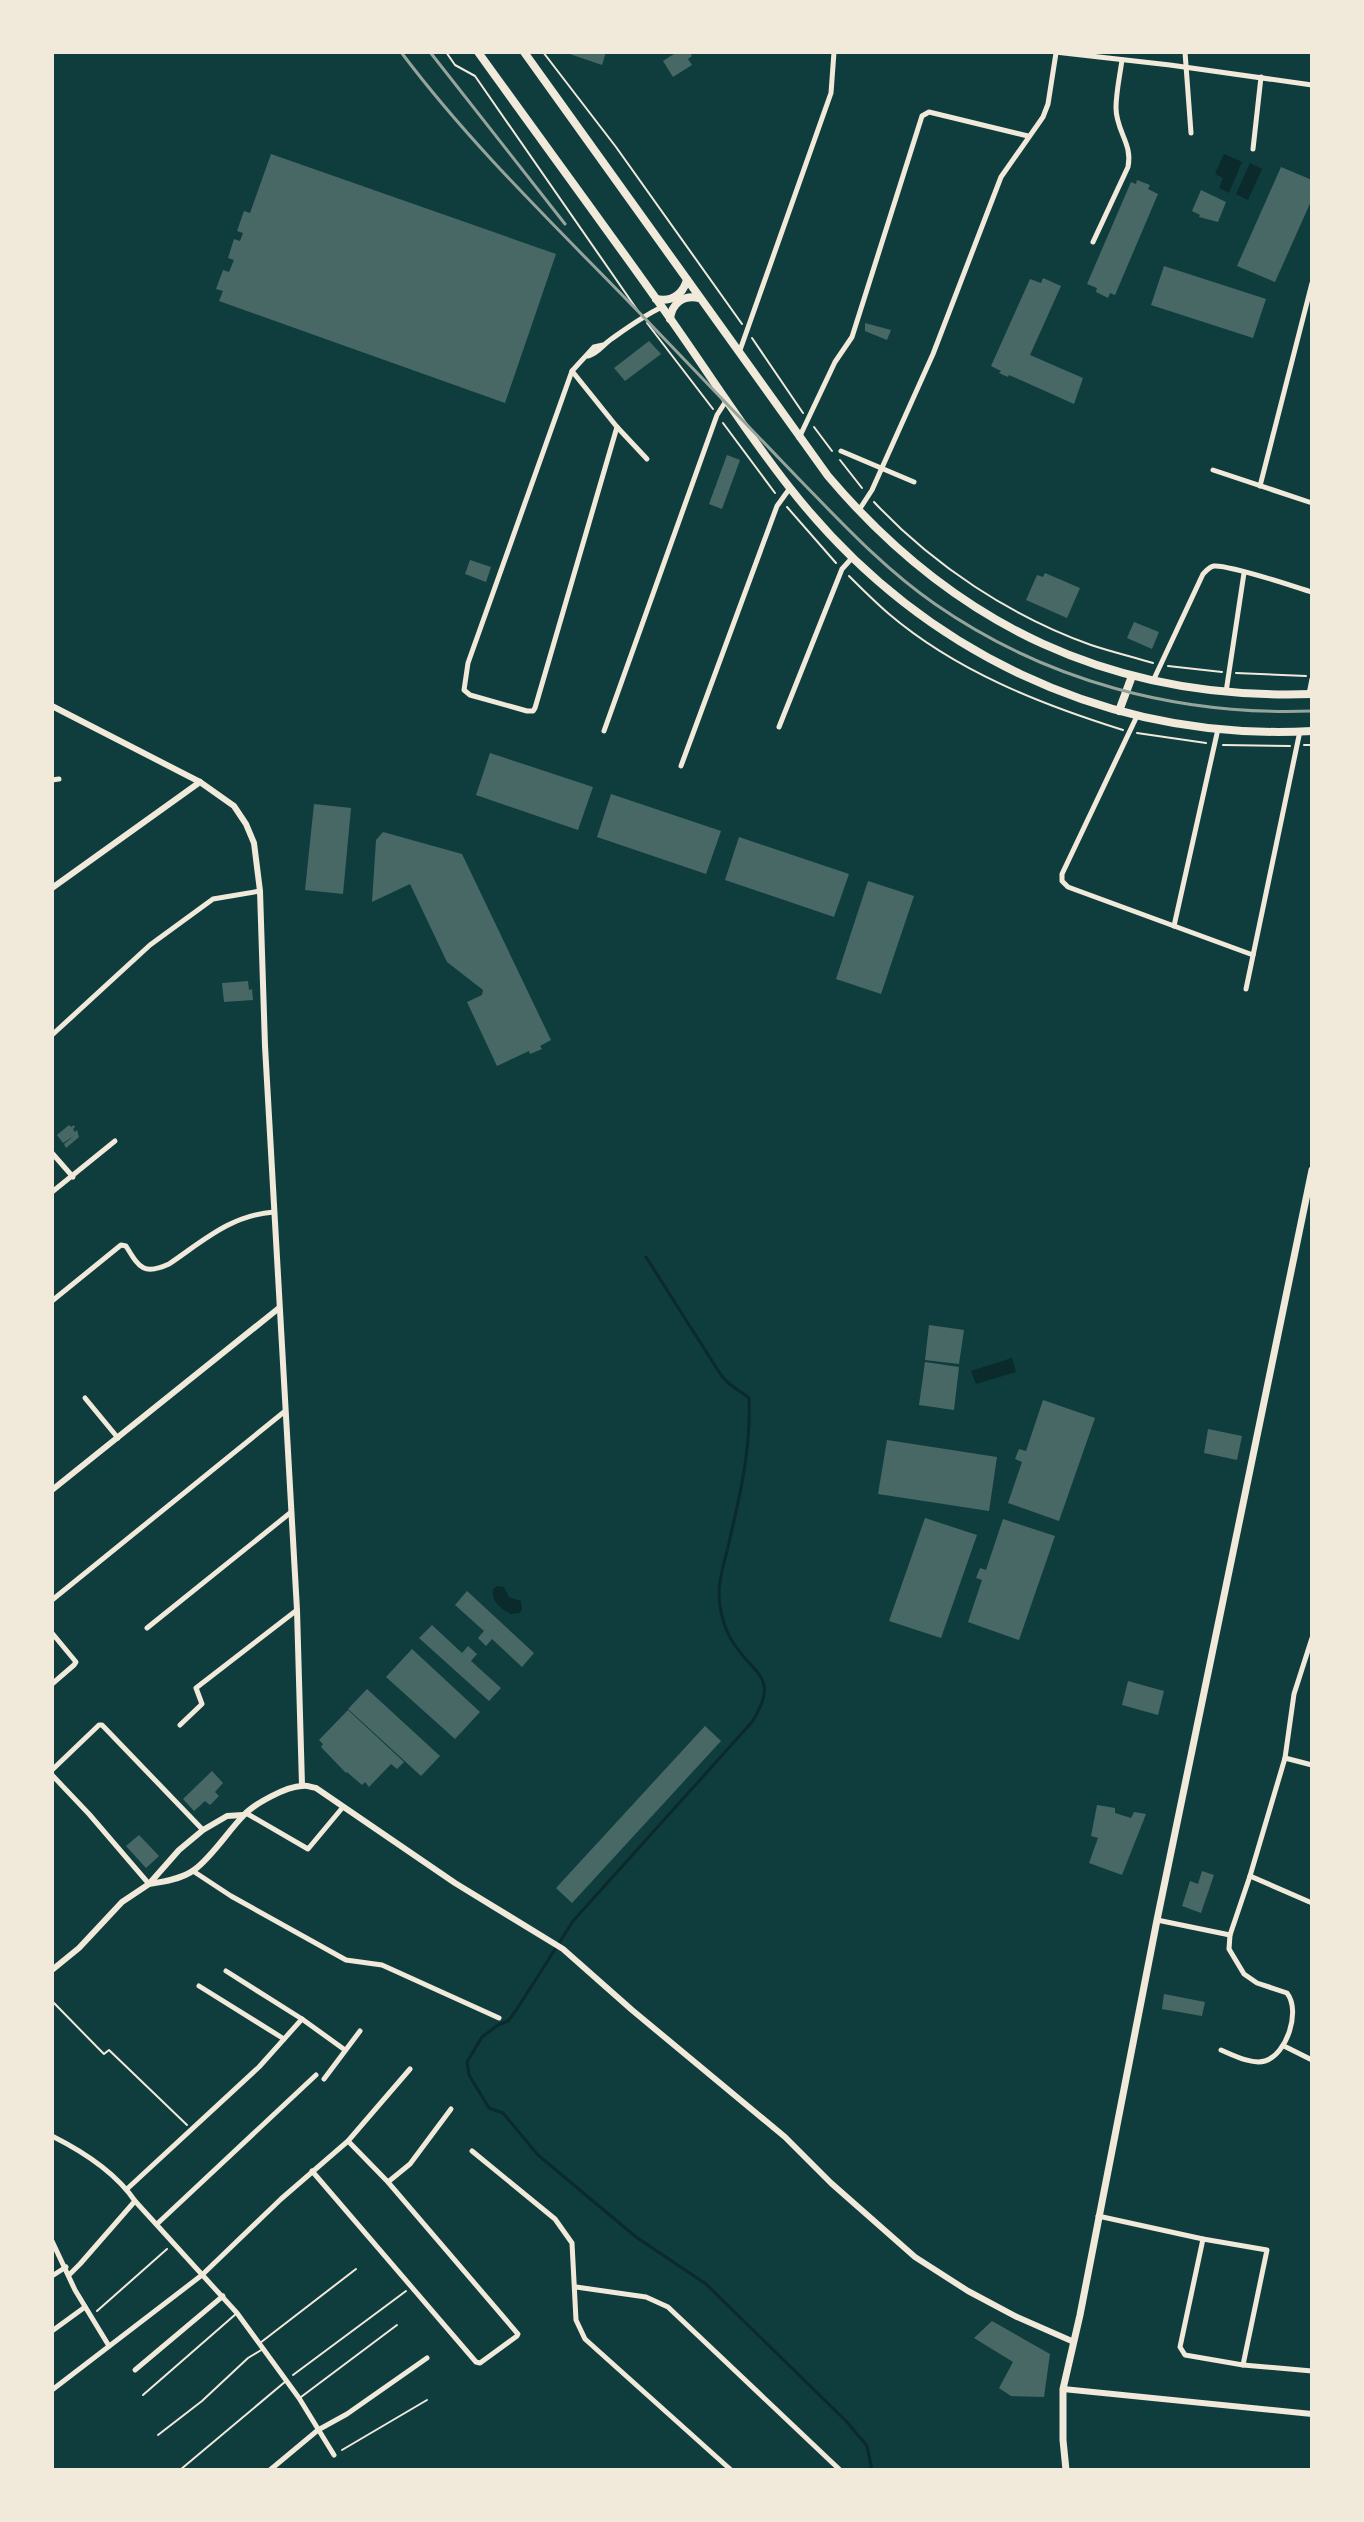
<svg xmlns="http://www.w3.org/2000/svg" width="1364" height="2522" viewBox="0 0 1364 2522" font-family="Bitter,serif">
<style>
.water{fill:#0a2a2b}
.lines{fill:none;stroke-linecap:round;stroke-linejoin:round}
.stream{stroke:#0a2a2b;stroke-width:3}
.building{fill:#486865}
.path{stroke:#f1e9da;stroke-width:2}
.service{stroke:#f1e9da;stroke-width:2}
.minor{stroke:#f1e9da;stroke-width:5}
.tertiary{stroke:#f1e9da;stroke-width:6}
.secondary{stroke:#f1e9da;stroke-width:7}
.primary{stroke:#f1e9da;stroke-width:8}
.rail{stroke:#97a49c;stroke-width:3}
</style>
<rect width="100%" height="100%" fill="#0f3d3e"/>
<g class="water">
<polygon points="1224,154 1242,162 1229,193 1219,188 1223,178 1215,174"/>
<polygon points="1250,163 1262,169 1248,200 1236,194"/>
<polygon points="1012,1358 1016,1372 976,1384 971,1371"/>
<path d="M497,1586l7,1 5,10 12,4 1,8 -2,4 -9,1c-11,-5 -20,-13 -18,-25z"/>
</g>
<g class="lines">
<path class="stream" d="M646,1257l75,118c8,11 18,15 28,23 2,48 -8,94 -19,140 -3,17 -11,37 -11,54 0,16 5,38 15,52 21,32 46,33 18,78l-179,199 -58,91 -7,9 -10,4 -16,12 -15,25 2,13 20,33 14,5 35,42 98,82 70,47 141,138 20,24 5,24"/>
</g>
<g class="building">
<polygon points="564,52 606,52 602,65"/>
<polygon points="677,52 690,52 692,56 688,59 692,65 673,77 663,61"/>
<polygon points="271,154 556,254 505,403 219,301 223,291 216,289 223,270 229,272 234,260 228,258 234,239 240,241 243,233 237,231 244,211 250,213"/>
<polygon points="1281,167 1312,180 1312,199 1275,282 1237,266"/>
<polygon points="1137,180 1150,185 1148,189 1158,194 1115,295 1110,293 1108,298 1096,292 1097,288 1087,284 1131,182 1136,184"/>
<polygon points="1201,190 1226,202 1218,222 1199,217 1200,215 1192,211"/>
<polygon points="1164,266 1266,299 1253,338 1151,305"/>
<polygon points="1043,278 1061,286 1030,355 1083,378 1074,404 1009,375 1008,377 999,373 1001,371 991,366 1030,279 1041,283"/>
<polygon points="865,323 891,330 887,340 865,331"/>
<polygon points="649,341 661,354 625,381 614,368"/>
<polygon points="727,455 740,460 722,509 709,504"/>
<polygon points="470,560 491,567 486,582 465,574"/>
<polygon points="1045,573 1080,588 1067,618 1026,600 1037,575 1043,577"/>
<polygon points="1134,622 1159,632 1152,649 1127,638"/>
<polygon points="490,753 593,787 578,830 476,795"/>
<polygon points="611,794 721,831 706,874 597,837"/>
<polygon points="314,804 351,808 343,894 305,890"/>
<polygon points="383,832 462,854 551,1040 540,1046 542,1049 530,1054 529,1051 497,1066 467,1002 482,995 483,990 447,962 410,884 372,902 376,840"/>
<polygon points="739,837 849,874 834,917 725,880"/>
<polygon points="868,881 914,896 881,994 836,979"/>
<polygon points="248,981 249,990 252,989 253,1000 224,1002 222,983"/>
<polygon points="69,1125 71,1127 74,1125 75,1127 73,1129 75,1132 77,1130 79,1137 66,1148 64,1144 74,1136 63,1143 57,1135"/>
<polygon points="929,1325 964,1330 959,1364 925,1360"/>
<polygon points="925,1362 959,1367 954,1410 919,1405"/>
<polygon points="1043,1400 1095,1418 1059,1521 1008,1503 1022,1462 1015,1459 1019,1449 1026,1451"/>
<polygon points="1208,1429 1242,1436 1237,1460 1204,1453"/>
<polygon points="887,1440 997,1457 989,1511 878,1494"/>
<polygon points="925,1518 977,1535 941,1638 889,1621"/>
<polygon points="1003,1519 1055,1536 1019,1640 968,1622 982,1580 976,1578 980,1568 986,1570"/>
<polygon points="467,1591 534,1653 522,1667 492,1639 486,1646 478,1638 484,1631 455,1605"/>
<polygon points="432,1625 462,1653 468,1646 477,1654 471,1661 501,1688 489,1701 419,1638"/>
<polygon points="412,1649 480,1712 455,1739 386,1677"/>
<polygon points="1128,1681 1164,1691 1158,1715 1122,1705"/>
<polygon points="367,1689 440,1756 421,1776 348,1709"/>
<polygon points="348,1710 404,1762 397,1769 391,1764 369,1787 365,1782 362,1785 347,1772 346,1773 321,1747 323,1744 319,1740"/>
<polygon points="705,1726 721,1741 572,1903 556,1888"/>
<polygon points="212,1771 223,1783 215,1792 219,1796 210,1805 205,1801 194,1811 183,1799"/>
<polygon points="1097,1805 1115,1808 1115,1813 1131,1818 1134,1812 1146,1814 1122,1875 1089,1863 1098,1838 1091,1836"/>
<polygon points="139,1835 159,1856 146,1868 126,1846"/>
<polygon points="1202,1871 1214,1875 1201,1913 1182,1906 1190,1881 1198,1884"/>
<polygon points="1164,1994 1205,2002 1202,2016 1162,2009"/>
<polygon points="992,2321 1050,2354 1044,2397 1011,2396 999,2388 1013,2362 974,2338"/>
</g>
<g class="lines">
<g class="path">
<polyline points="446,52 455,65 475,76 638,311"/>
<polyline points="543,52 616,147 742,324"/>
<polyline points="647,323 713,409"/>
<polyline points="752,338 803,413"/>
<polyline points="723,423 775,493"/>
<polyline points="814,427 832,451"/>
<polyline points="840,460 862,488"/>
<path d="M874,502c59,63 136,114 217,143 21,7 42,12 62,18"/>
<polyline points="787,507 836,563"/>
<path d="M849,576c13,13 26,26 40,38 67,57 151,90 234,116"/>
<polyline points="1168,666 1222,672"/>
<polyline points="1236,673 1306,676"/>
<polyline points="1137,733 1206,743"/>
<polyline points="1223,745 1290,746"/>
<polyline points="1304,745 1312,745"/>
<polyline points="52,2001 100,2050 104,2054 109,2050 187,2125"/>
<polyline points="97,2311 167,2249"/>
<polyline points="293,2375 406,2291"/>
<polyline points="342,2450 427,2400"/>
</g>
<g class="service">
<polyline points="260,2343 356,2269"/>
<polyline points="143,2395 237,2313"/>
<polyline points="301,2397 397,2325"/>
<polyline points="158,2435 202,2401 248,2358 263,2349"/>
<polyline points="180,2470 286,2381"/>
</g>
<g class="minor">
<polyline points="1055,52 1170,65 1312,85"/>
<polyline points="1185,52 1191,133"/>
<polyline points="1253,149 1261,77"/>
<path d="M1093,242l35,-75c5,-23 -12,-36 -12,-59 0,-16 4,-33 6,-48"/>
<polyline points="603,345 594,347 572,371 468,663 464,690 470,695 527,711 533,711 535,708 617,427"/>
<polyline points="739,353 831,93 834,52"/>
<path d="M588,356c10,-3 14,-10 22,-16 17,-12 33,-24 52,-33"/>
<polyline points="572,371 617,427 647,459"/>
<polyline points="799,438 835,362 852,337 922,116 929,112 1028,136"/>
<polyline points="841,451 914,482"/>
<polyline points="1213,470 1312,503"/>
<polyline points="1260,486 1312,283"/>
<polyline points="859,510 872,490 933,354 1001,177 1043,117 1048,104 1056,53"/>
<path d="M1153,681l50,-107c3,-3 6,-7 11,-8 17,-1 78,20 98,26"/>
<polyline points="1226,692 1244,573"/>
<polyline points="1309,694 1312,679"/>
<polyline points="1137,716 1062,874 1062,881 1068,887 1253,955"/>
<polyline points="779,727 842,569 852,558"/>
<polyline points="604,731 708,440 717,415 726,401"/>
<polyline points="681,766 777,506 790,488"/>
<polyline points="52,780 59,779"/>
<polyline points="1174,926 1218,729"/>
<polyline points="1246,989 1300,731"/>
<polyline points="52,1035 150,945 213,899 260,891"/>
<polyline points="52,1153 73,1177"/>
<polyline points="52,1192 115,1141"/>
<path d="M52,1301l69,-56 5,1c13,21 17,30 43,18 34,-23 62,-49 105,-52"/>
<polyline points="85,1398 118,1438"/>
<polyline points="52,1600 284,1412"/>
<polyline points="147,1628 290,1513"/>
<polyline points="52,1633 76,1662 74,1665 52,1684"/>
<polyline points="180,1725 202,1704 196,1688 297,1610"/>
<polyline points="1285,1758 1312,1765"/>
<polyline points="52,1770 99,1725 102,1725 203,1830"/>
<polyline points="52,1775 89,1814 149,1884"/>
<polyline points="246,1813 308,1849 343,1807"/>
<polyline points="193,1871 231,1896 346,1960 382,1965 499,2018"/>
<polyline points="1250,1876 1312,1903"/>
<polyline points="1157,1920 1230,1935"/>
<polyline points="226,1971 302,2019 345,2050"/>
<polyline points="199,1986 284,2039"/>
<polyline points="1284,2046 1312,2060"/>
<path d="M1221,2050c12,5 31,15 44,11 22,-7 36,-50 22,-68l-30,-10 -13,-9 -15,-25 1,-14 20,-59 35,-118 9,-64 18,-56"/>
<polyline points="324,2079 360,2031"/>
<path d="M52,2136c30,15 64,37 83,65l102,112 62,85 35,57"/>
<polyline points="472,2151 555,2219 572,2243 576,2320 585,2339 731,2470"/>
<polyline points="312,2171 476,2362 480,2363 517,2336 518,2334 388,2182 348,2141"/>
<polyline points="388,2182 410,2164 451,2109"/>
<polyline points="127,2189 259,2067 302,2019"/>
<polyline points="1098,2216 1203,2239 1267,2250 1243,2365"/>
<polyline points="157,2224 316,2075"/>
<polyline points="1203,2239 1180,2347 1185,2355 1243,2365 1312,2371"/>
<polyline points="52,2241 75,2290 109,2346"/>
<polyline points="69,2275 80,2264 135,2201"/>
<polyline points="52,2276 66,2267"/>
<polyline points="576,2287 646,2297 668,2307 840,2470"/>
<polyline points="52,2331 85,2307"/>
<polyline points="135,2370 223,2296"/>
<polyline points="52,2390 202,2275 281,2199 348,2141 410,2069"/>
<polyline points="270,2470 318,2430 347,2414 427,2358"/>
</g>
<g class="tertiary">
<polyline points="52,706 200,782 234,806 246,824 254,843 260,891 265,1046 297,1610 302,1785"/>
<polyline points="52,888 200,782"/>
<polyline points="52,1490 279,1308"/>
<path d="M149,1884c14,-2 33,-5 45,-14 18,-13 34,-39 50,-55 10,-11 43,-29 58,-29 4,-1 9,1 14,2l139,95 108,66 69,61 153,127 46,46 84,74 53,34 49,26 57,25"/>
<polyline points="52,1970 79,1948 122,1902 149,1884 179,1850 203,1830 227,1816 243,1815"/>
<polyline points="1063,2389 1312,2414"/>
</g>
<polyline class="secondary" points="1066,2470 1063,2440 1063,2389 1080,2315 1157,1920 1312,1170"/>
<g class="primary">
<path d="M478,52c61,85 123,169 184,255 43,60 82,123 128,181 127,162 315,254 522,243"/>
<path d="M524,52l304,424c127,150 285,225 484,218"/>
<path d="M656,299c15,3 26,-3 31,-19"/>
<path d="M670,319c2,-16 13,-24 29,-21"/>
<polyline points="1119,711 1132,676"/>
</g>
<g class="rail">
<path d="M401,52c75,100 167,186 254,277 47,49 94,98 142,148 43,44 87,92 138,127 111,77 242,112 377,107"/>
<polyline points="430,52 565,224"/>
</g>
</g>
<rect width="1364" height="2522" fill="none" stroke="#f1e9da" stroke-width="108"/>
</svg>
